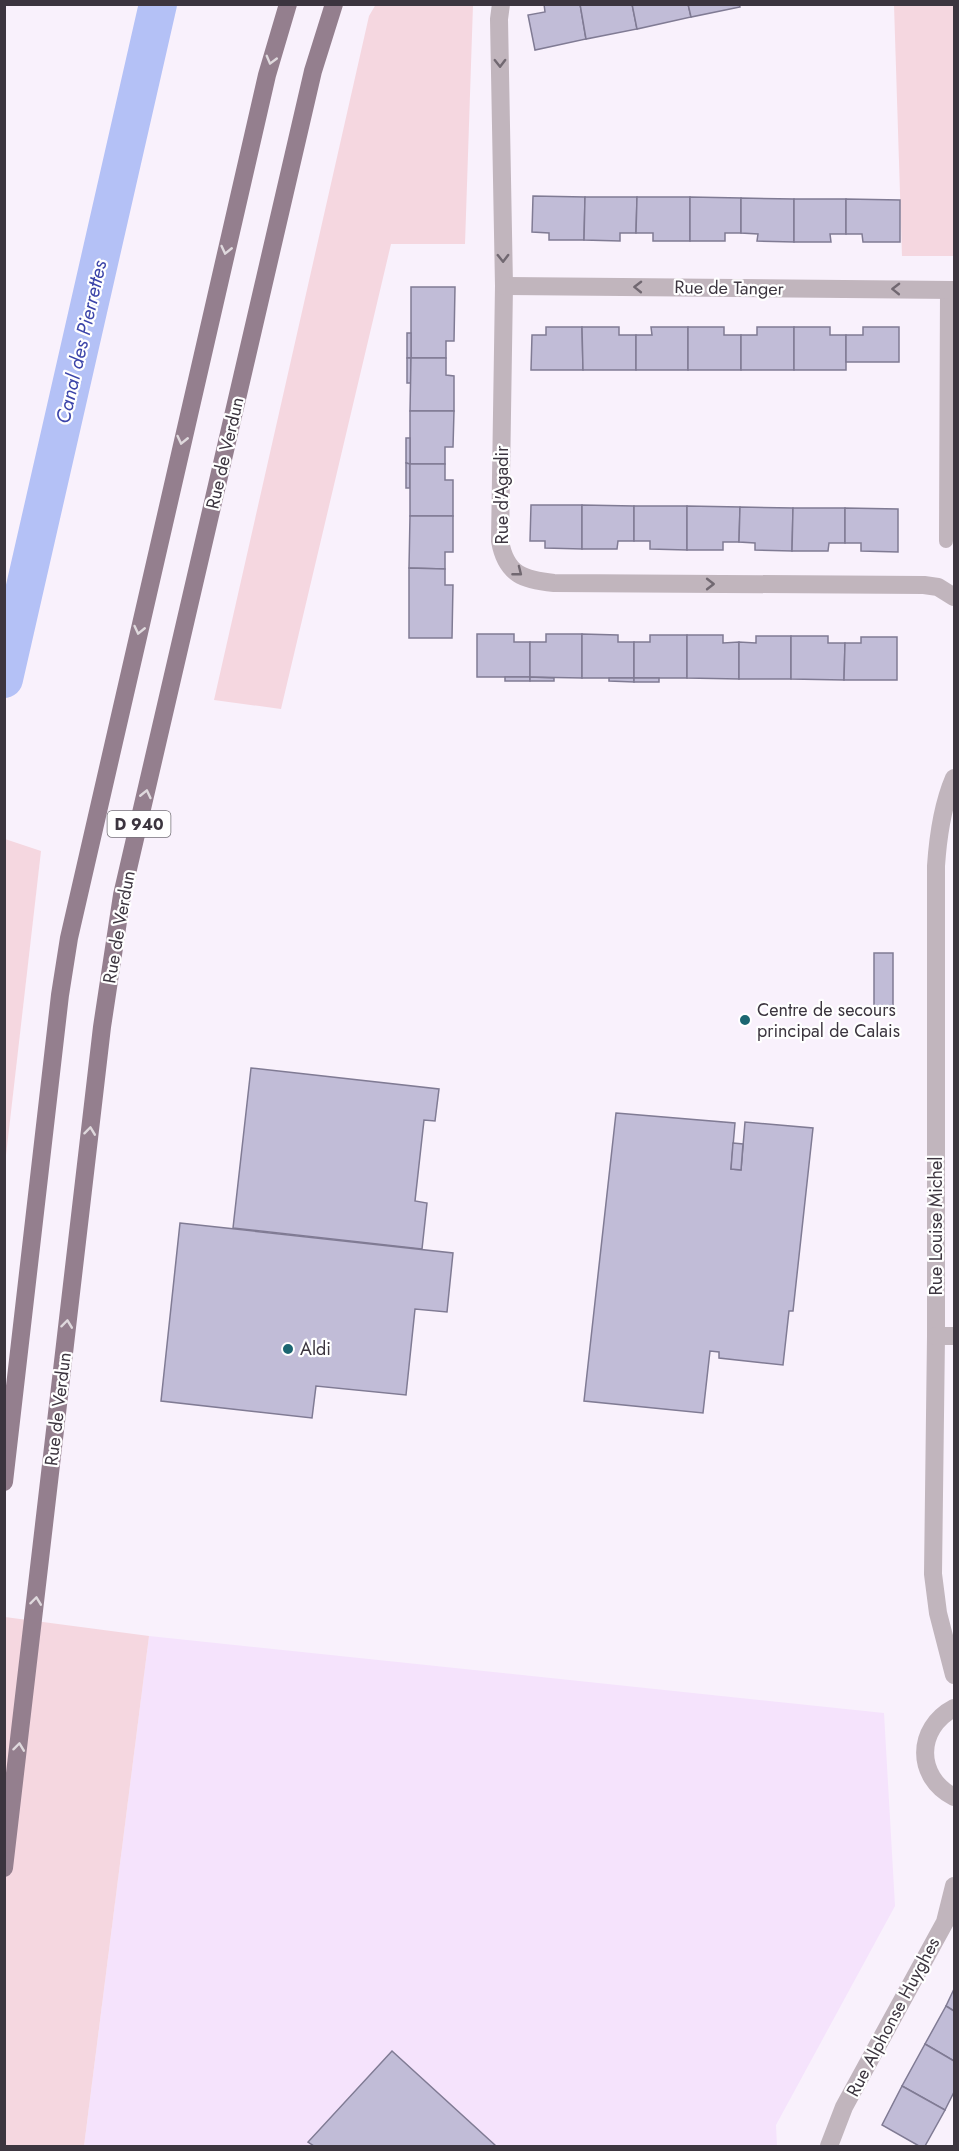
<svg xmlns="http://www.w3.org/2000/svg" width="959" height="2151" viewBox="0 0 959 2151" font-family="Jost,sans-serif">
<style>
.built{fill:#f5e3fc}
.green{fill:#f5d7e0}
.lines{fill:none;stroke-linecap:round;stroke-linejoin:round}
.canal{stroke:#b4c1f6;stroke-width:38}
.building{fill:#c1bcd7;stroke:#807b94;stroke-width:1.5}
.service{stroke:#c1b5bd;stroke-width:14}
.minor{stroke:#c1b5bd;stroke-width:18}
.primary{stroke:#947f8e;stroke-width:18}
.oneway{stroke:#dfd9dd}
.oneway2{stroke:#716871}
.poi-dot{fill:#1b6571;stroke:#fff;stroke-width:2}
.labels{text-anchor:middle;stroke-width:4.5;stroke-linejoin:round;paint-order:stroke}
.shield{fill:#fff;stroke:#767279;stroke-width:1.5}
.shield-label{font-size:16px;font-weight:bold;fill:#3c353f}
.street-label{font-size:18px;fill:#3c353f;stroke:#fff}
.poi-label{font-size:18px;fill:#3c353f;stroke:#fff;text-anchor:start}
.water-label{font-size:20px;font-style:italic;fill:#3c45a9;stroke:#fff}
</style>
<rect width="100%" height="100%" fill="#f9f1fc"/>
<polygon class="built" points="149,1636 884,1713 895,1906 776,2125 777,2146 84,2146"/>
<g class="green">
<polygon points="376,4 473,5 465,244 391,244 281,709 214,700 369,16"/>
<polygon points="894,5 954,5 954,256 902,256"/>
<polygon points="5,839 41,851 5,1164 4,839"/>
<polygon points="5,1617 149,1636 84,2146 5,2146"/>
</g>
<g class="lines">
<polyline class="canal" points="4,679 158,4"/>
</g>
<g class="building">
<polygon points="580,4 586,39 535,50 528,15 545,12 544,4"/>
<polygon points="580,4 632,4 637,29 586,39"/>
<polygon points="632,4 688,4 691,17 637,29"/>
<polygon points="688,4 739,4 740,7 691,17"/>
<polygon points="533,196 585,197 584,240 549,240 549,233 532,232"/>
<polygon points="585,197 637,197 636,233 620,233 620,241 584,240"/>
<polygon points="637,197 690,197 690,241 653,241 653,233 636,233"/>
<polygon points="690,197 741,198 741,233 725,233 725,241 690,241"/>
<polygon points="741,198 794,199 794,242 757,241 758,234 741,233"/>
<polygon points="794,199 846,199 846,234 830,234 831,242 794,242"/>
<polygon points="846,199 900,200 900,242 863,242 862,234 846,234"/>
<polygon points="411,287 455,287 454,341 446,341 446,358 411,358"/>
<polygon points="546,327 582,327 583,370 531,370 532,335 546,335"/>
<polygon points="582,327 619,327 619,335 636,335 636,370 583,370"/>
<polygon points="651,327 688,327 688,370 636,370 636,335 652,335"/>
<polygon points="688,327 724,327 724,335 741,335 741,370 688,370"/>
<polygon points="757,327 794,327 794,370 741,370 741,335 757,335"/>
<polygon points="794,327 830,327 830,335 846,335 846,370 794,370"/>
<polygon points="863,327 899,327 899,362 846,362 846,335 863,335"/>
<rect x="407" y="333" width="4" height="25"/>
<rect x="407" y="358" width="4" height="25"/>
<polygon points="411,358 446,358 446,375 454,376 454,411 410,411"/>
<polygon points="410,411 454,411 453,447 445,447 445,464 410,464"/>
<polygon points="406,438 410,438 410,464 406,463"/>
<polygon points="406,463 410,464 410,488 406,488"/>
<polygon points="410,464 445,464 445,480 453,480 453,516 410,516"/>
<polygon points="531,505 582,505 582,549 545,548 545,541 530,541"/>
<polygon points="582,505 634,506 634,541 618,541 617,549 582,549"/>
<polygon points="634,506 687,506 687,550 650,549 650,541 634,541"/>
<polygon points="687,506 740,507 739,542 723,542 723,550 687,550"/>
<polygon points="740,507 793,508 792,551 755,550 755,543 739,542"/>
<polygon points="793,508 845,508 845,543 829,543 828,551 792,551"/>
<polygon points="845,508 898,509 898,552 861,551 861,543 845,543"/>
<polygon points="410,516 453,516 453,552 445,552 445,569 409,568"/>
<polygon points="409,568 445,569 445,585 453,585 452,638 409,638"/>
<polygon points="477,634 514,634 514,642 530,642 530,677 477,677"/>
<polygon points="546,634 582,634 582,678 530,677 530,642 546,642"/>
<polygon points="582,634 618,635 618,642 634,642 634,678 582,678"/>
<polygon points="650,635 687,635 687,678 634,678 634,642 650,642"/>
<polygon points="687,635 723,635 723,643 739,642 739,679 687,678"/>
<polygon points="756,636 791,636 791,679 739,679 739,642 756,643"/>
<polygon points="791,636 828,636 828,643 845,643 844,680 791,679"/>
<polygon points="861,637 897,637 897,680 844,680 845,643 861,643"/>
<rect x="505" y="677" width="25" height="4"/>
<polygon points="530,677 554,678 554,681 530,681"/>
<polygon points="609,678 634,678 634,682 609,681"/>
<rect x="634" y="678" width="25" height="4"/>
<rect x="874" y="953" width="19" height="54"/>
<polygon points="251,1068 439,1089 435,1121 424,1120 415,1201 427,1203 422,1249 233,1228"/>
<polygon points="616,1113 735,1123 731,1169 741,1170 745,1122 813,1128 793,1311 789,1311 783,1365 719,1358 719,1352 710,1351 703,1413 584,1401"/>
<polygon points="733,1143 743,1144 741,1170 731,1169"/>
<polygon points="180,1223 453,1253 447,1312 415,1309 406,1395 316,1386 312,1418 161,1401"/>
<polygon points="954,1989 954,2011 946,2006"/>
<polygon points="946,2006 954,2011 954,2061 925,2044"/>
<polygon points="925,2044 954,2061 954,2092 945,2110 902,2086"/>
<polygon points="392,2051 496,2146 314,2146 308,2142"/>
<polygon points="902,2086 945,2110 925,2146 919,2146 882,2125"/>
</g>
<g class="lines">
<polyline class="service" points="946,541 947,290"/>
<g class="minor">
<path d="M501,4l-2,15 5,267 -4,255c6,34 24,39 54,42l370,2 14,2 16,10"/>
<polyline points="504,286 954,290"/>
<path d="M954,778c-12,28 -16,58 -18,88v470l-3,238 5,39 16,62"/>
<polyline points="936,1336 954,1336"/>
<path d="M954,1708c-38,20 -39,69 0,89"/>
<polyline points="829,2146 844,2107 945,1922 954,1886"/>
</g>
<g class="primary">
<polyline points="4,1482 60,995 69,938 267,75 288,4"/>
<polyline points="4,1868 102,1027 122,895 313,71 334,4"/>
</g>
</g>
<defs><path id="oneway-chevron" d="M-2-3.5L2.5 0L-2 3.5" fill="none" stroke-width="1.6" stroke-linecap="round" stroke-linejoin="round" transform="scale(1.5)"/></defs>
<g class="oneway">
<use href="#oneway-chevron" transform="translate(271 60) rotate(105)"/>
<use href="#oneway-chevron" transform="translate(226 250) rotate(103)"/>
<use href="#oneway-chevron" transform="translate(182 440) rotate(103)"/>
<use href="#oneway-chevron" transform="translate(139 630) rotate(103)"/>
<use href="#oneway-chevron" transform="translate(146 794) rotate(-77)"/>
<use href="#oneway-chevron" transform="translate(90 1131) rotate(-83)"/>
<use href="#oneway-chevron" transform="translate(67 1324) rotate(-83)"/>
<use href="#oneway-chevron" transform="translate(36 1601) rotate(-83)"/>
<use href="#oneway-chevron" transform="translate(19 1747) rotate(-83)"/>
</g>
<g class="oneway2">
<use href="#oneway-chevron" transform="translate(500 63) rotate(89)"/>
<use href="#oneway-chevron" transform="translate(503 258) rotate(89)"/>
<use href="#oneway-chevron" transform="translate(638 287) rotate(-179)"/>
<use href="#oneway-chevron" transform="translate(896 289) rotate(-179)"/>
<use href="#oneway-chevron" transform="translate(518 572) rotate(38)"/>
<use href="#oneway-chevron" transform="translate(710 584)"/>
</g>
<g class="poi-dot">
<circle cx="745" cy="1020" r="6"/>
<circle cx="288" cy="1349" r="6"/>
</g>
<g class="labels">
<rect class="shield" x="107.5" y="811" width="63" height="26" rx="4.5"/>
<g class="shield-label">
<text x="139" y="830">D 940</text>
</g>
<g class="street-label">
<text transform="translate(729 288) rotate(1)" y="6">Rue de Tanger</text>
<text transform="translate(225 453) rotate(-77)" y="6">Rue de Verdun</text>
<text transform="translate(502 495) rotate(-90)" y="6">Rue d'Agadir</text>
<text transform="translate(119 927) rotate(-80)" y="6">Rue de Verdun</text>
<text transform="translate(936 1226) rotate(-90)" y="6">Rue Louise Michel</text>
<text transform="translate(58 1409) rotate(-83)" y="6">Rue de Verdun</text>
<text transform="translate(893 2017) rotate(-62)" y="6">Rue Alphonse Huyghes</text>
</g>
<g class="poi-label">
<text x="757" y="1016">Centre de secours<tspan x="757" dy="21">principal de Calais</tspan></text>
<text x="300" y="1355">Aldi</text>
</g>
<g class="water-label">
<text transform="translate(81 342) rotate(-77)" y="7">Canal des Pierrettes</text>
</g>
</g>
<rect width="959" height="2151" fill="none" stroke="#3c353f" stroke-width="12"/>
</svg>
